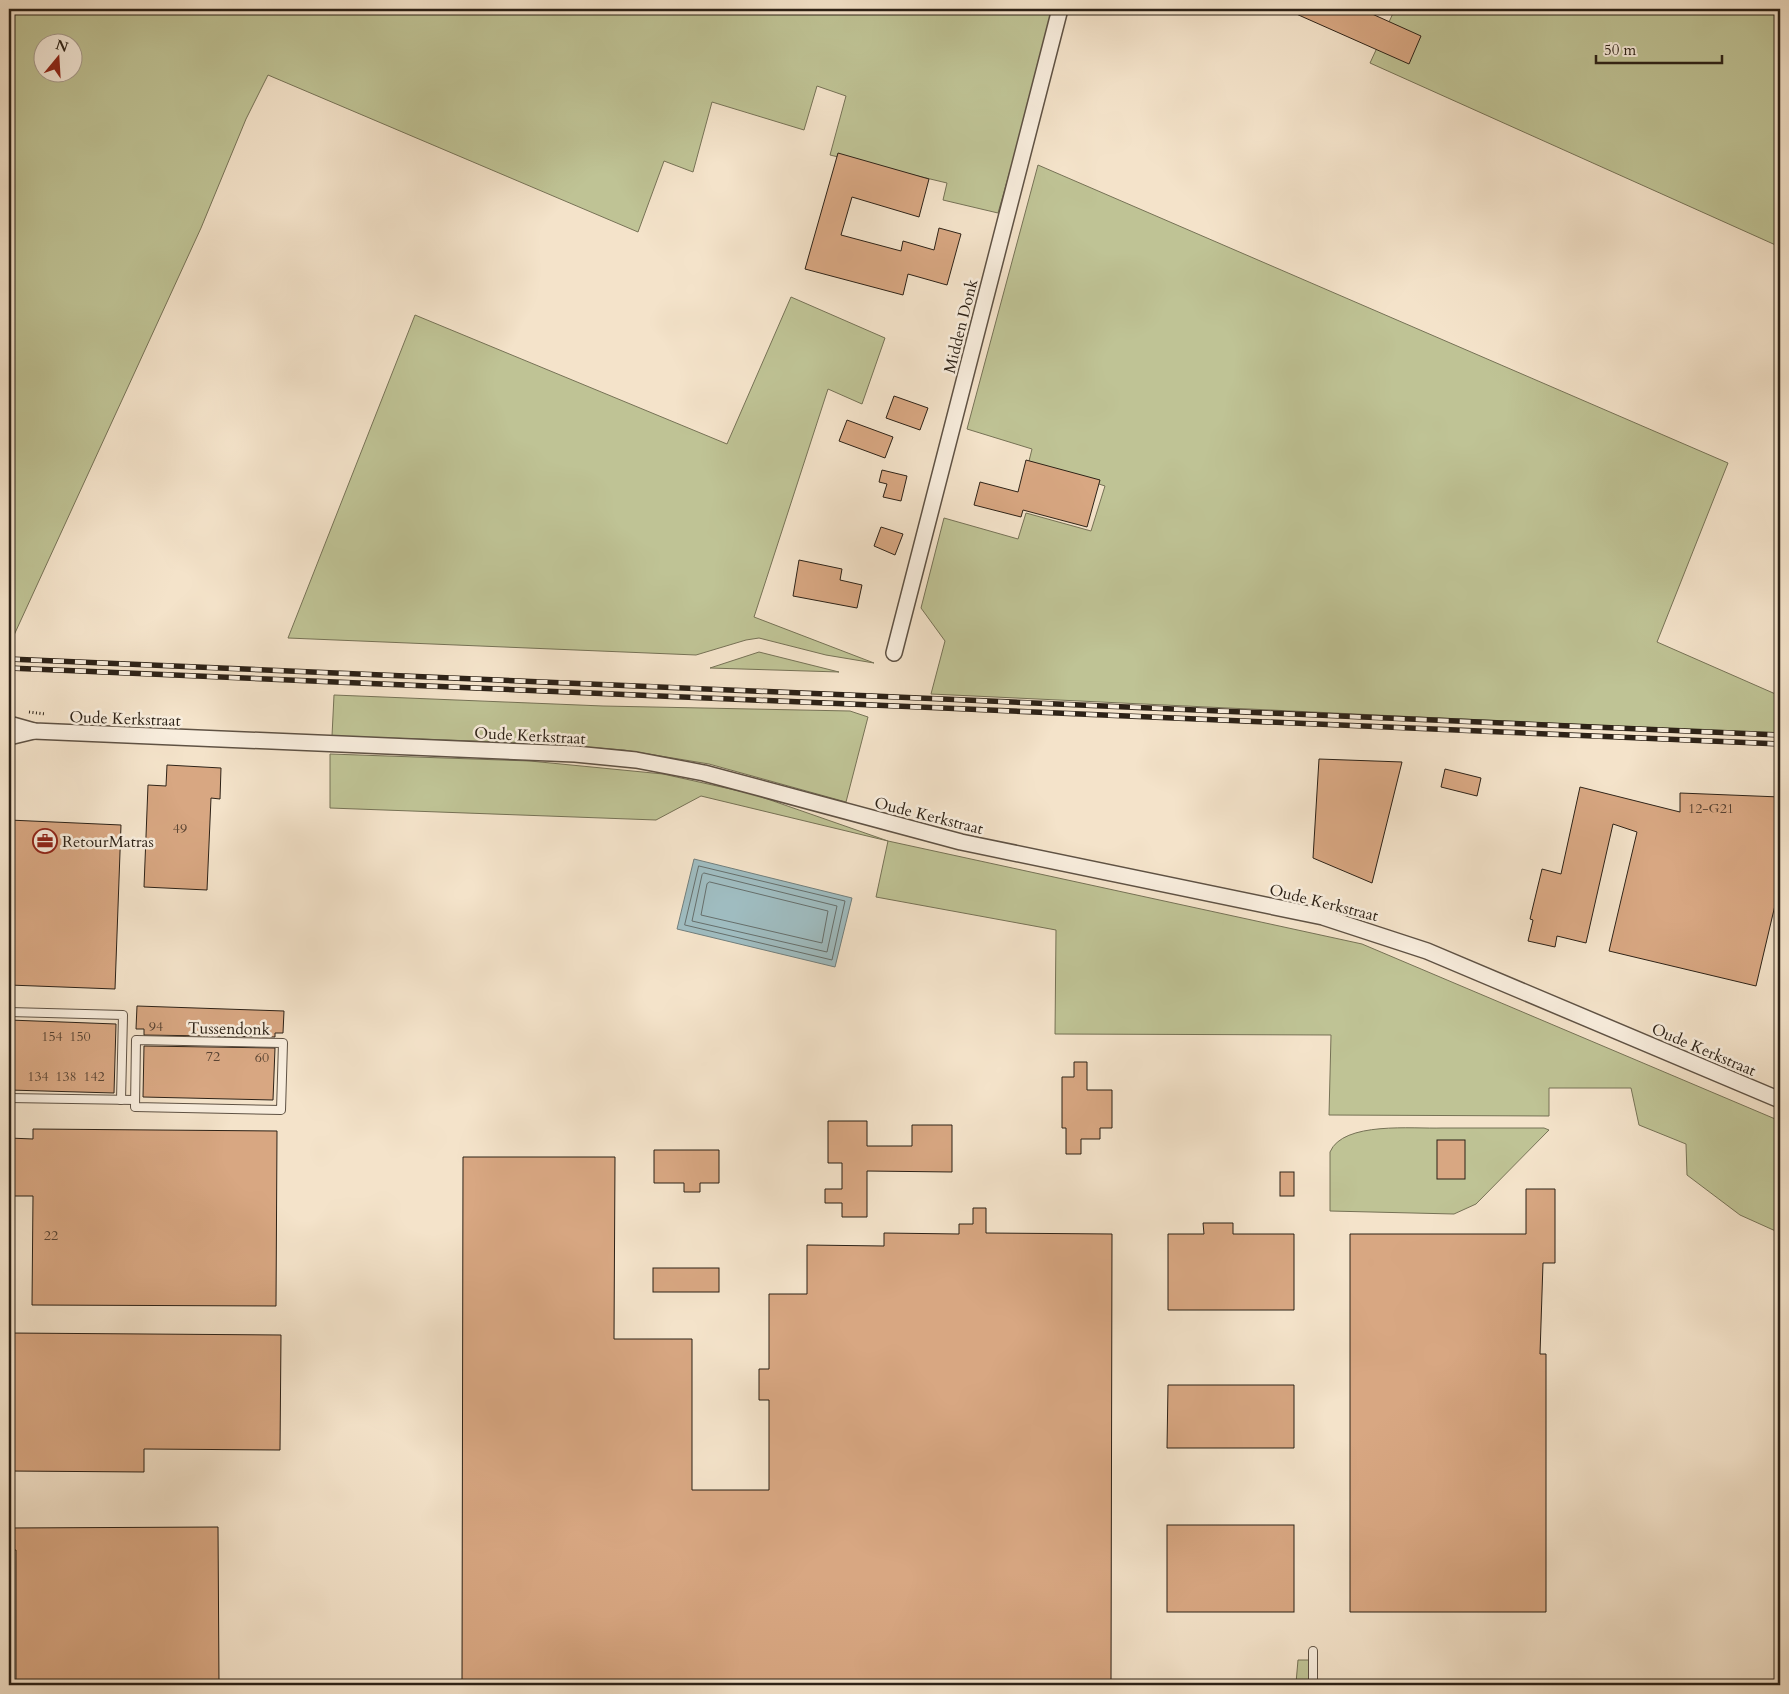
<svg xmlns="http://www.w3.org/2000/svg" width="1789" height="1694" viewBox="0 0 1789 1694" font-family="Cardo,serif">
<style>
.green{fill:#bfc395;stroke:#767256;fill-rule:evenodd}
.water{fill:#9fbcc0;stroke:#717e7c}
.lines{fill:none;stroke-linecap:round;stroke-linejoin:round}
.shore{stroke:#666f6c;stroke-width:1}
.building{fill:#d8a782;stroke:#2d2217}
.lane-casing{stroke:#5f5244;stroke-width:10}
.street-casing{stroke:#5f5244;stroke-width:18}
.path{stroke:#2d2217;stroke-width:3;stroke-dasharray:1 2.5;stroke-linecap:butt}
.lane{stroke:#f8eddd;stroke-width:8}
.street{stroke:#f8eddd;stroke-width:15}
.rail-casing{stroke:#2d2217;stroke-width:5.5}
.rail{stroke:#f8eddd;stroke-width:4;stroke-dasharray:11;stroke-linecap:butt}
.labels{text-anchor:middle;stroke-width:5;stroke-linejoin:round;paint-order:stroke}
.number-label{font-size:14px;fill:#584332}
.street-label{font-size:16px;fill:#2d2217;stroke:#f8eddd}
.poi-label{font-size:16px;fill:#2d2217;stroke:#f8eddd;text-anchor:start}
</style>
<rect width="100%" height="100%" fill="#f4e3ca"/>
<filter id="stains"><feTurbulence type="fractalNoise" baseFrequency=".004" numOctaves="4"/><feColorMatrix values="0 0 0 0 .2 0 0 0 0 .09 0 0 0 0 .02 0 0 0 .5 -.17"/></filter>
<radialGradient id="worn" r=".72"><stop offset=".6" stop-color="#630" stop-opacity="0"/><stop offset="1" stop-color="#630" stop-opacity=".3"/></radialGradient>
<g class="green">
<path d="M9,9h1047l-58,204 -55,-13 4,-17 -117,-28 16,-59 -29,-10 -13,44 -92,-28 -19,70 -29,-11 -26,71 -370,-157 -22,44 -45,109 -192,418zM42,42h30v30h-30z"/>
<polygon points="1395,9 1780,9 1780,247 1370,63"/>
<polygon points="1038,165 1728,463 1657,642 1780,696 1780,734 931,694 945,641 921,608 944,518 1018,539 1026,513 1091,531 1105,486 1029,461 1032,449 967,429"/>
<polygon points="791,297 885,338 862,404 828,389 754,617 874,663 826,655 759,638 746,640 696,655 288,638 415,315 727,444"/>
<polygon points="759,652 839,672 710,668"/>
<polygon points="334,695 603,706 850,711 868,717 846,802 709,764 624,750 531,743 332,736"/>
<polygon points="330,754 530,761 663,774 753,794 888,841 1362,944 1780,1121 1780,1233 1740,1215 1687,1175 1686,1144 1639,1125 1631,1088 1549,1088 1549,1116 1329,1115 1331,1035 1055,1034 1056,930 876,897 888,841 701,796 656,820 330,808"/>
<path d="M1442,1128h102l5,2 -73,74 -22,10 -124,-3v-59c13,-31 83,-23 112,-24z"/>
<polygon points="1298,1660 1309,1660 1309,1685 1112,1685 1296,1683"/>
<polygon points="1346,1682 1525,1683 1525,1685 1346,1685"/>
</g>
<polygon class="water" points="694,859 852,898 835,967 677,929"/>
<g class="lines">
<g class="shore">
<polygon points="699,866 845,901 832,960 685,925"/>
<polygon points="704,873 837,906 827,952 692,921 702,875"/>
<polygon points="710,882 828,911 822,943 701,915 707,884"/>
</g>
</g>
<g class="building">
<polygon points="1285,9 1361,9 1421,36 1409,64"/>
<polygon points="838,153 929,179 919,217 852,197 841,235 901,251 903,241 934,250 939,228 961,234 947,285 908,274 903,295 805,269"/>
<polygon points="894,396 928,408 920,430 886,418"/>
<polygon points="847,420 893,437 885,458 839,441"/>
<polygon points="1026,460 1100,480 1087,527 1023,510 1021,517 974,505 980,482 1018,492"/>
<polygon points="882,470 907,476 901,501 883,497 887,484 879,482"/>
<polygon points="881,527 903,534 895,555 874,546"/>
<polygon points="799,560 842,569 840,580 862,585 857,608 793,596"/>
<polygon points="1319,759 1402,762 1372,883 1313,858"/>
<polygon points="167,765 221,768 220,799 211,798 207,890 144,887 148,785 166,786"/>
<polygon points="1445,769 1481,778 1477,796 1441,787"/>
<polygon points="1580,787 1680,812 1680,793 1780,797 1780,884 1756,986 1609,951 1637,832 1613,824 1586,943 1557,936 1555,947 1528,941 1533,920 1530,919 1542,869 1561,874"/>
<polygon points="9,820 121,825 115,989 9,985"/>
<polygon points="137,1006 284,1011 283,1033 275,1033 275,1037 144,1035 144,1029 136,1029"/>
<polygon points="9,1020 116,1024 114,1093 9,1090"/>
<polygon points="144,1046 275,1048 273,1100 143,1097"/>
<polygon points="1074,1062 1087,1062 1087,1090 1112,1090 1112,1128 1100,1128 1100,1139 1081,1139 1081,1154 1066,1154 1066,1128 1062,1128 1062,1077 1074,1077"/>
<polygon points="828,1121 867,1121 867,1146 912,1146 912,1125 952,1125 952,1172 867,1171 867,1217 842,1217 842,1203 825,1203 825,1189 842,1189 842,1163 828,1163"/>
<polygon points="33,1129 277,1131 276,1306 32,1305 33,1196 9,1196 9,1138 33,1139"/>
<rect x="1437" y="1140" width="28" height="39"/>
<polygon points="654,1150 719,1150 719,1183 700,1183 700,1192 684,1192 684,1183 654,1183"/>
<polygon points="463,1157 615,1157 614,1339 692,1339 692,1490 769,1490 769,1400 759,1400 759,1369 769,1369 769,1294 807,1294 807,1245 884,1246 884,1233 959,1234 959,1224 973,1224 973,1208 986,1208 986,1233 1112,1234 1111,1685 462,1685"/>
<rect x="1280" y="1172" width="14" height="24"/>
<polygon points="1526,1189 1555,1189 1555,1263 1543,1263 1540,1354 1546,1354 1546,1612 1350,1612 1350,1234 1526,1234"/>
<polygon points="1203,1223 1233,1223 1233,1234 1294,1234 1294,1310 1168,1310 1168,1234 1204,1234"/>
<rect x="653" y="1268" width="66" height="24"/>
<polygon points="9,1333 281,1335 280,1450 144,1449 144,1472 9,1471"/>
<polygon points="1168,1385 1294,1385 1294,1448 1167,1448"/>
<rect x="1167" y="1525" width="127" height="87"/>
<polygon points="218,1527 219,1685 16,1685 16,1550 9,1550 9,1528"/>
</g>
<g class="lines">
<defs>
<g id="lane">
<polyline points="9,1012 123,1015 121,1100"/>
<polygon points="136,1040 283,1043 281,1110 135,1107"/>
<polyline points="9,1098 135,1100"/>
<polyline points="1313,1651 1313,1685"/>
</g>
<g id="street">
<polyline points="894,653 1060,9"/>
<polyline points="9,724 34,731 575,754 636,760 704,773 961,842 1323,917 1427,951 1780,1100"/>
<polyline points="9,737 34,731"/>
</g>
</defs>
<use href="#lane" class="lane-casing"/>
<use href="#street" class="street-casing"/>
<polyline class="path" points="29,712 45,714"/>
<use href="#lane" class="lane"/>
<use href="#street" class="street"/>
<defs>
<g id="rail">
<polyline points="9,659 1780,735"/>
<polyline points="9,668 1780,744"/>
</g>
</defs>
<use href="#rail" class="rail-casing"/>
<use href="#rail" class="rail"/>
</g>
<defs>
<symbol id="office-ring" viewBox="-11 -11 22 22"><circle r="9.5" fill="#f8eddd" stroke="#8f2418" stroke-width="1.5"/><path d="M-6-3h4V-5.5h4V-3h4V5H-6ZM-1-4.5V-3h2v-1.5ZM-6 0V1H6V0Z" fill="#8f2418"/></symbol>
</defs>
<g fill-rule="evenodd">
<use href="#office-ring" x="31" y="827" width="28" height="28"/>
</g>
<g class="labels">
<g class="number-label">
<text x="1711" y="813">12-G21</text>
<text x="180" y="833">49</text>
<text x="156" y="1031">94</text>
<text x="52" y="1041">154</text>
<text x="80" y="1041">150</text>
<text x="213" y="1061">72</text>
<text x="262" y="1062">60</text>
<text x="38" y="1081">134</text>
<text x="66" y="1081">138</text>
<text x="94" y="1081">142</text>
<text x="51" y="1240">22</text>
</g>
<g class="street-label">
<text transform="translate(960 326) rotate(-76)" y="6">Midden Donk</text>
<text transform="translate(125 718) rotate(2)" y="6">Oude Kerkstraat</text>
<text transform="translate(530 735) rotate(3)" y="6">Oude Kerkstraat</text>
<text transform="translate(929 815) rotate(14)" y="6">Oude Kerkstraat</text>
<text transform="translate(1324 902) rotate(14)" y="6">Oude Kerkstraat</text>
<text transform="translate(229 1028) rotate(1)" y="6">Tussendonk</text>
<text transform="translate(1704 1049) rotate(23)" y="6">Oude Kerkstraat</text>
</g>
<g class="poi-label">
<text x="62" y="847">RetourMatras</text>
</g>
</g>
<rect width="1789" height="1694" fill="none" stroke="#f4e3ca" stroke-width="30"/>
<rect x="10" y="10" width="1769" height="1674" fill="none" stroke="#2d2217" stroke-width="2.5"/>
<rect x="15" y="15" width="1759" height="1664" fill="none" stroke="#2d2217"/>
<g transform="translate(58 58) rotate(18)"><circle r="24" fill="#f8eddd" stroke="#a79c8e"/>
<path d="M0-4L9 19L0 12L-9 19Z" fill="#8f2418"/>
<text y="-8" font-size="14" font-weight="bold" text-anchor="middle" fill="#2d2217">N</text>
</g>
<path d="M1596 55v8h126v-8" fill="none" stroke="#2d2217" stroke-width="2.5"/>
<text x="1604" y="55" font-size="15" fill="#2d2217" stroke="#f8eddd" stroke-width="4" paint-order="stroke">50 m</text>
<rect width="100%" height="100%" filter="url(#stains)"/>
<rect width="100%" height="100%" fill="url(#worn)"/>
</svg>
